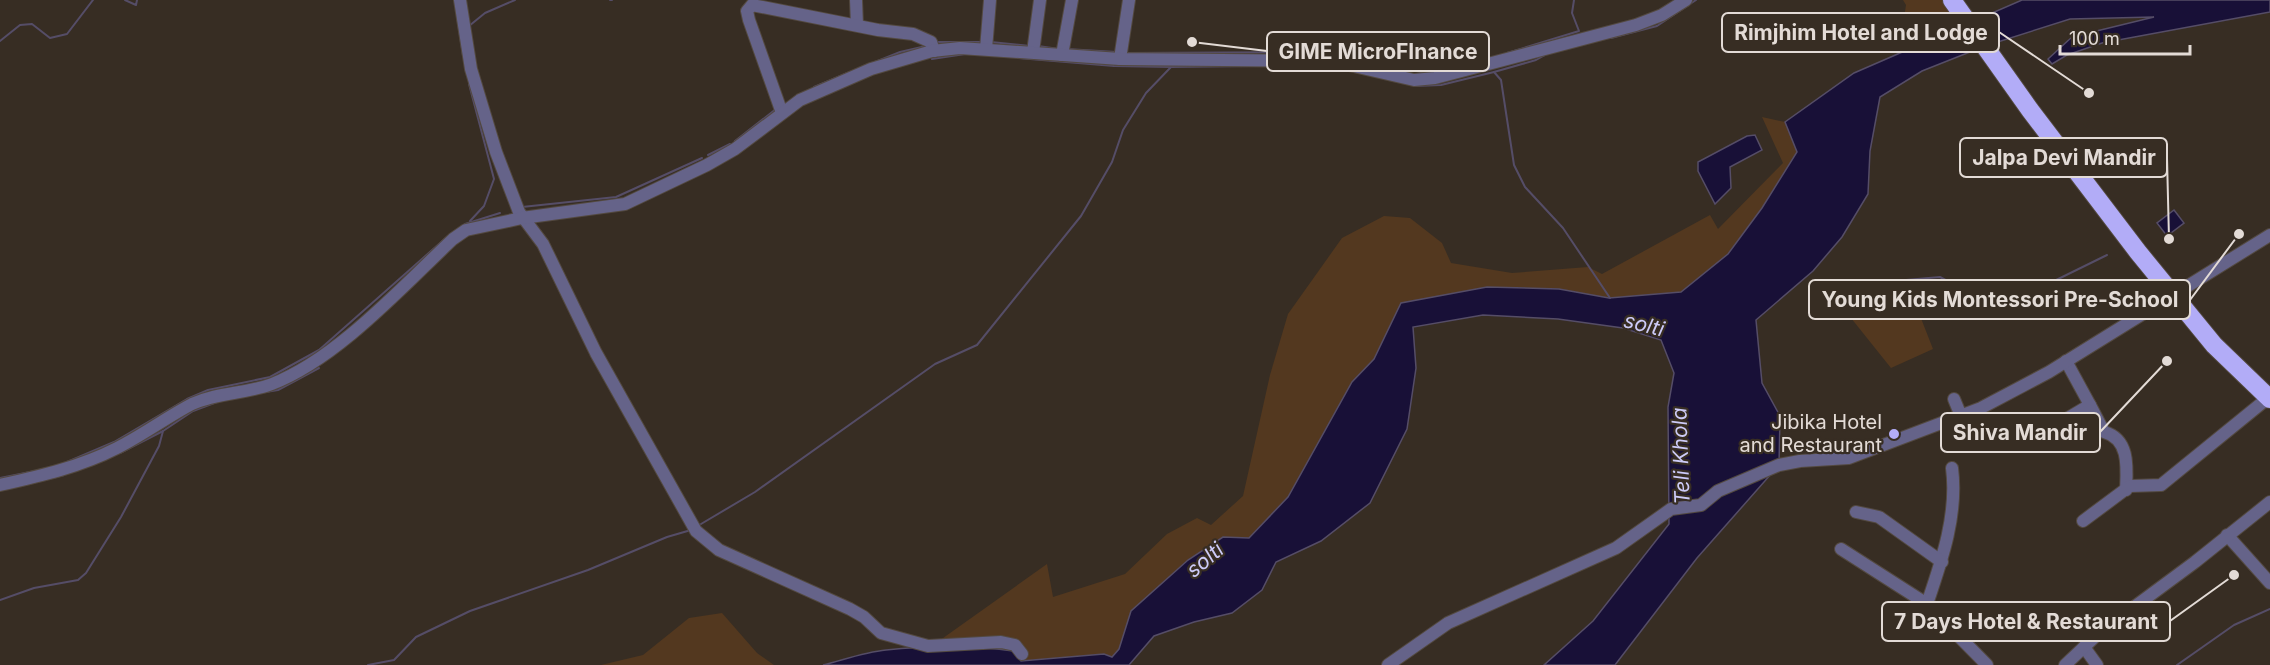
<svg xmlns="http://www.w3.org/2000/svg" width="2270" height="665" viewBox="0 0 2270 665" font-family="Inter,sans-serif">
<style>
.green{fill:#53381f}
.water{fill:#181037;stroke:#554d67;stroke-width:1.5}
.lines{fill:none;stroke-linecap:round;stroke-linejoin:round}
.stream{stroke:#554d67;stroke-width:2}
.minor-casing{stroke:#534940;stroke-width:14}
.highway-casing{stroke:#534940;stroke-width:20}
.minor{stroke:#656389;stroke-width:12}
.highway{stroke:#b2acf7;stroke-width:18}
.poi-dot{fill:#b3adf9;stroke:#372d23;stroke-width:2}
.labels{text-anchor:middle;stroke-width:4.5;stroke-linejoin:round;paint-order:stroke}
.poi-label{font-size:20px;fill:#e3dbd6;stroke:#372d23;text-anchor:end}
.water-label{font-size:21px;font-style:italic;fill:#cdcbf8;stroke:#372d23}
.leader{fill:none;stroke:#e3dbd6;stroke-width:2}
.callout-dot{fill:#e3dbd6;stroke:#372d23;stroke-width:2}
.callout{fill:#372d23;stroke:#e3dbd6;stroke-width:2}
.callout-label{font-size:21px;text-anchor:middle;font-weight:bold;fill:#e3dbd6}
</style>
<rect width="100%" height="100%" fill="#372d23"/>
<g class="green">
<polygon points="1903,0 1950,0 1968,26 1898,56 1906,5"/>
<polygon points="1762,117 1785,122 1797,152 1762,208 1728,254 1681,292 1609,298 1559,289 1487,287 1401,303 1374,359 1352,383 1288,497 1249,538 1223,537 1188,560 1131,611 1119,649 1112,657 1104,654 1020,661 929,648 1047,564 1053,597 1125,574 1167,534 1197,518 1211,525 1243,496 1270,375 1288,314 1342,238 1384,216 1410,218 1442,243 1451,263 1512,273 1588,267 1602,274 1710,215 1718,229 1783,163"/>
<polygon points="1906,280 1933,349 1891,368 1847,313 1852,303 1879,295 1891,285"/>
<polygon points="722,613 757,653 774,665 601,665 643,655 689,618"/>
</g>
<g class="water">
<path d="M2022,0h248v12l-168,31 -35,12 -15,9 -4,-5 24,-22 82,-20 -84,2 -85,27 -63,25 -42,26 -10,54 -2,43 -26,43 -29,34 -57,49 6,63 18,33 -1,49 -82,93 -82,107h-71l49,-44 76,-97 -1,-117 6,-34 -13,-33 -38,-12 -65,-9 -75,-4 -70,12 3,41 -9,61 -37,74 -49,38 -45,21 -14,28 -30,23 -38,9 -40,14 -25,29h-306c20,-5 42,-13 63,-15 38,-4 90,-5 127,1l8,10 83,-7 8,3 7,-8 12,-38 57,-51 35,-23 26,1 39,-41 64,-115 22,-23 27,-56 86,-16 72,2 50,9 72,-6 47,-38 34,-46 35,-56 -12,-30 69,-49z"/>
<polygon points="1755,135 1762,150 1730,167 1731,188 1715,204 1698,171 1698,162 1747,136"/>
<polygon points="2174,210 2184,223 2167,236 2157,223"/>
</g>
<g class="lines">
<g class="stream">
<polyline points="125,0 136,5 137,0"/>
<polyline points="610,0 612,0"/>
<polyline points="457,16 463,55"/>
<polyline points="469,26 485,13 515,0"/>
<polyline points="1611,38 1657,26 1696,0"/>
<polyline points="0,41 20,25 32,24 50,38 67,34 93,0"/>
<polyline points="937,42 982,42"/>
<polyline points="991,42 1030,46"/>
<polyline points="1038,46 1059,49"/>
<polyline points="1066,49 1117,52"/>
<polyline points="1125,53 1302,52 1328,54 1422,72 1450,68"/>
<polyline points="1507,53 1579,31 1572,13 1574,0"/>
<polyline points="1018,58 1114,66 1171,67"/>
<polyline points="932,59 965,54"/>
<polyline points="875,62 900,52 926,46"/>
<polyline points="1494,72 1536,60 1545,55"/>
<polyline points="469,84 494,179 484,206 470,221"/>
<polyline points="1415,86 1441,85 1494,72 1501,80 1514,165 1525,187 1563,228 1610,298"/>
<polyline points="814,87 850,72"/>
<polyline points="735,141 776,109"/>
<polyline points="708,155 730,144"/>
<polyline points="522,207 616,197 702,158"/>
<polyline points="465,224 500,213"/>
<polyline points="1847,313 1852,303 1879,295 1891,285 1906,280 1940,277 1973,295 2046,285 2107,255"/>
<polyline points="266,392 278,390 319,368"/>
<polyline points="120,453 163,431"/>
<polyline points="67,462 114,442 187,399 208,390 270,377 319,350 448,236"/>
<polyline points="0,478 35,471"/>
<polyline points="20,486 64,475"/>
<polyline points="701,524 755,492 935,364 977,345 1081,216 1112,162 1123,130 1146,93 1171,67 1253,66"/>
<polyline points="0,600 34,588 78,580 86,573 121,517 159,446 163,431 193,411 217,402"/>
<polyline points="368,665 394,660 416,637 470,611 588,570 667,537 691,530"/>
<polyline points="2177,665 2234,625 2270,609"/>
</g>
<defs>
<g id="minor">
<polyline points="460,0 471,69 496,152 519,212 543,244 596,353 696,531 719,550 850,609 864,617 881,633 928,646 1001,642 1015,645 1022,654"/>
<polyline points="856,0 857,25"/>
<polyline points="986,49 990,0"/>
<polyline points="1033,52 1040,0"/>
<polyline points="1062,55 1072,0"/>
<polyline points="1120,59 1129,0"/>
<polyline points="782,113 749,20 747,11 752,5 878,30 913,34 931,42 934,51"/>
<polyline points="1954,399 1961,416"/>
<path d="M2090,405l14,27c26,7 23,36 22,58"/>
<polyline points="2058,424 2090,405 2066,361"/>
<path d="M1952,468c6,46 -10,92 -25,136l60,61"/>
<path d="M0,485c40,-9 80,-18 117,-37 26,-13 50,-31 75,-44 26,-12 54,-10 80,-20 65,-25 131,-98 181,-145l13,-9 56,-12 103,-14 82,-39 28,-16 65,-49 71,-31 61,-18 28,-3 160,11 212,2 82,19 21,-2 201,-53 26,-10 24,-15"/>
<polyline points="1856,512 1879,517 1942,562"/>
<polyline points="2083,521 2130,486 2161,485 2268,398"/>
<polyline points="2227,535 2270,583"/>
<polyline points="1841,549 1927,604"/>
<polyline points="2084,647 2097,665"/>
<polyline points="1388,665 1448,623 1616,548 1671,509 1701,505 1718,491 1779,465 1800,461 1849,458 1981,408 2049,372 2270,235"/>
<polyline points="2065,665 2099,633 2195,562 2270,502"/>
</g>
<polyline id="highway" points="1952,0 2030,110 2138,252 2214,345 2270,399"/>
</defs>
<use href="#minor" class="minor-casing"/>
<use href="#highway" class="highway-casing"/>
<use href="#minor" class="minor"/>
<use href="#highway" class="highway"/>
</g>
<circle class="poi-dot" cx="1894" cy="434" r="6"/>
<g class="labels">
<g class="poi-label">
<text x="1882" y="429">Jibika Hotel<tspan x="1882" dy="23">and Restaurant</tspan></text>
</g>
<g class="water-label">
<text transform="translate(1644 325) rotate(14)" y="7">solti</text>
<text transform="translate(1681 456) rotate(-92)" y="7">Teli Khola</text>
<text transform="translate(1205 560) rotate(-40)" y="7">solti</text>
</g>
</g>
<path class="leader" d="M2089 93L1999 32M1192 42L1267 51M2169 239L2167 158M2239 234L2190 300M2167 361L2100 432M2234 575L2170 621"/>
<g class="callout-dot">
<circle cx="2089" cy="93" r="6"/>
<circle cx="1192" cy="42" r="6"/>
<circle cx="2169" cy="239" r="6"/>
<circle cx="2239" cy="234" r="6"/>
<circle cx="2167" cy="361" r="6"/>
<circle cx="2234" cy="575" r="6"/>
</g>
<g class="callout">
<rect x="1722" y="13" width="277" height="39" rx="6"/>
<rect x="1267" y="32" width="222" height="39" rx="6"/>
<rect x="1960" y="138" width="207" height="39" rx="6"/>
<rect x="1809" y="280" width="381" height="39" rx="6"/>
<rect x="1941" y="413" width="159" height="39" rx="6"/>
<rect x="1882" y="602" width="288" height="39" rx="6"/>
</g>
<g class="callout-label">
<text x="1861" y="40">Rimjhim Hotel and Lodge</text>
<text x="1378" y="59">GIME MicroFInance</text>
<text x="2064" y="165">Jalpa Devi Mandir</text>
<text x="2000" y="307">Young Kids Montessori Pre-School</text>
<text x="2020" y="440">Shiva Mandir</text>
<text x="2026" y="629">7 Days Hotel &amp; Restaurant</text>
</g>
<path d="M2060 45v9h130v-9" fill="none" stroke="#e3dbd6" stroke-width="3"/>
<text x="2069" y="45" font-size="18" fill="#e3dbd6" stroke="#372d23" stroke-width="4.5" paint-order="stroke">100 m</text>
</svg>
